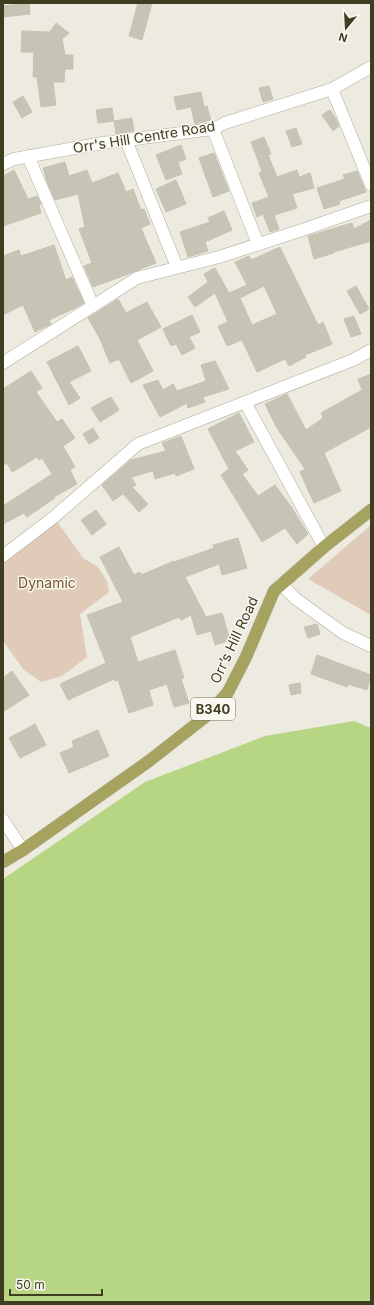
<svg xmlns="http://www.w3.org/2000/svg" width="374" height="1305" viewBox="0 0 374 1305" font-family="Inter,sans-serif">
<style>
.green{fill:#dfcbb8}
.water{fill:#b7d684}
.building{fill:#c7c4b6;stroke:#c7c3b2;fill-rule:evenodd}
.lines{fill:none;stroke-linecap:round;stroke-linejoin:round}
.street-casing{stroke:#aeac9b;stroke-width:13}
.primary-casing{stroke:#c5c5bc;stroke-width:13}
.street{stroke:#fff;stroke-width:12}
.primary{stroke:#a6a361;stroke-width:12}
.labels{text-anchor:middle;stroke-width:3;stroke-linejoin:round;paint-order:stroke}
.shield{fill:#f9f7f1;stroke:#76755f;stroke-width:1}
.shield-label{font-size:13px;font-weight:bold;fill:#3e3d20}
.street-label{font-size:14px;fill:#3e3d20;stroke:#f9f7f1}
.park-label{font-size:14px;fill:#785827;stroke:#f9f7f1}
</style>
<rect width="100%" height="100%" fill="#edeae0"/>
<g class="green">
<polygon points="54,517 83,558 98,567 107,581 109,592 80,614 87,657 62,676 41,682 24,670 3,641 3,556"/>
<polygon points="371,525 371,615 308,579"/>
</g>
<polygon class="water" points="354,721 371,728 371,1302 3,1302 3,879 145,782 265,736"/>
<g class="building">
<polygon points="29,3 30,14 3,17 3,6"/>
<polygon points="138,3 152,3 142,40 129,36"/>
<polygon points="56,23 69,33 62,39 65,55 73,55 73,69 65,69 64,82 53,82 56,105 41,107 37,77 33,77 34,52 21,52 22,31 50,32"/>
<polygon points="269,86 273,99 263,102 259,88"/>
<polygon points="201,92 204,107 207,106 211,120 195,124 191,107 177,110 174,97"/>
<polygon points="23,96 32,112 22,118 13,102"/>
<polygon points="112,108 114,121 98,123 96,110"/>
<polygon points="330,110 336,119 339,126 333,131 322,115"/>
<polygon points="132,118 134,131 116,134 114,121"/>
<polygon points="296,128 302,144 292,147 286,131"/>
<polygon points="264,137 271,154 268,155 277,177 297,170 299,177 310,173 314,188 292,194 297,208 274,215 279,229 270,232 263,214 257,217 252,203 269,197 259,173 262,171 251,142"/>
<polygon points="181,145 186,159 178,162 182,174 166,180 156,155"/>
<polygon points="214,153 229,191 213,197 199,158"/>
<polygon points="65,162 69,176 87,170 92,183 118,173 126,192 133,189 141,210 144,209 150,224 141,228 156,263 128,274 93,287 84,266 92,263 79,229 85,227 78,194 55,200 47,182 43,168"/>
<polygon points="14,170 28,199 37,196 41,204 39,205 41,213 3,226 3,176"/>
<polygon points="357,171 366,192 339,201 340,204 324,209 317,188 345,179 343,175"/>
<polygon points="176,180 186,204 166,212 156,189"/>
<polygon points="224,211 232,230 205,242 208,251 188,257 180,232 210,222 208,218"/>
<polygon points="371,220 371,241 334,252 334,253 314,259 308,236 352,223 354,229"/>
<polygon points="54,245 66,280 72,277 84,303 75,308 49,320 51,324 35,332 23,305 3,315 3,256 19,250 21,256"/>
<path d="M280,247l38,78 5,-3 9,22 -27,11 1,2 -17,9 -4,-7 -28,13 -15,-32 -15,6 -9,-20 10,-4 -13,-29 -20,14 -7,-10 20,-15 -4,-8 11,-6 14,25 18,-8 -12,-23 14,-6 2,4zM264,286l13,28 -25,11 -12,-27z"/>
<polygon points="356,286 369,309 360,314 347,291"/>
<polygon points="118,299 126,313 147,302 161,327 137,340 153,371 131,383 119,359 110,363 100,339 88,318"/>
<polygon points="192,315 200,332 189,337 195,348 182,355 176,344 171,346 163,329"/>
<polygon points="354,316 361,334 351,337 344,319"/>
<polygon points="78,346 91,371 69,382 80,398 69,405 47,362"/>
<polygon points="215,361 229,389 203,397 205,402 188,408 187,403 160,417 143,385 158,380 163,390 173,384 177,391 206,381 201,365"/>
<polygon points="31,371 42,388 36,392 57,422 62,419 75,438 63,446 75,467 70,470 77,484 54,497 55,498 27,517 24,513 3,524 3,506 52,474 42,458 39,460 37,457 12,472 7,463 3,466 3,389"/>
<polygon points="371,374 371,427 324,453 341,491 314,503 300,472 305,469 277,428 265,404 287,394 306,430 323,418 321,413 362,390 358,379"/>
<polygon points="111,397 119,410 100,422 91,408"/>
<polygon points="239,413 254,442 235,451 248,470 242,474 258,496 275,485 292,508 308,534 297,544 285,528 262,542 221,475 229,469 208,429"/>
<polygon points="93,428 99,438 89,444 83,434"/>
<polygon points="181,436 194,469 176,476 175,473 155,479 153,471 131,477 136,485 132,487 148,504 139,512 123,494 113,501 102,485 131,460 166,451 162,443"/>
<polygon points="96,510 106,524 92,535 81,520"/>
<polygon points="238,538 247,568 222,575 219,564 185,577 206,617 222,613 230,640 215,645 211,631 197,635 191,615 181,620 179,617 130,637 138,662 175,650 184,678 181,679 189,703 174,707 167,684 149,690 153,705 129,713 118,680 115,681 114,679 68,700 60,684 106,663 87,615 123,602 100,557 119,547 134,575 140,572 141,575 174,561 174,562 214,548 213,545"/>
<polygon points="317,624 320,634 308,638 304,627"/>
<polygon points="317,655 371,675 367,690 348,684 347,687 311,674"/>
<polygon points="12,671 29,695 3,712 3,678"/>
<polygon points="300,683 301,693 291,695 289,685"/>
<polygon points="35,724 46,745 20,758 9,738"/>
<polygon points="98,730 109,756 69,773 60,753 74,747 72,741"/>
</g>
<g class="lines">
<defs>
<g id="street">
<polyline points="332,89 371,185"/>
<polyline points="213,129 258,244"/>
<polyline points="126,140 177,267"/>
<polyline points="28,156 93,306"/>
<polyline points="3,164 14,159 103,143 213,129 225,123 332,89 371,67"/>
<polyline points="3,363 137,278 219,257 305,229 371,206"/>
<polyline points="245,402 324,547"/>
<polyline points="3,556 54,517 138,444 353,360 371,350"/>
<polyline points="281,584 296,599 343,633 371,646"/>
<polyline points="3,820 23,850"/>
</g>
<polyline id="primary" points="3,862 23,850 149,761 209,714 228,692 246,657 274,591 324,547 371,510"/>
</defs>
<use href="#street" class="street-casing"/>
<use href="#primary" class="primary-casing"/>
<use href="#street" class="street"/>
<use href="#primary" class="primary"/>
</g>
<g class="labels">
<rect class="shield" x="191" y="698" width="44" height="22" rx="3"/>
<g class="shield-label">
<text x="213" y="714">B340</text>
</g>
<g class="street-label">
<text transform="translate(144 137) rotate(-9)" y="5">Orr's Hill Centre Road</text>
<text transform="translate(234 640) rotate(-65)" y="5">Orr’s Hill Road</text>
</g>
<g class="park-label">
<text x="47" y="588">Dynamic</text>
</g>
</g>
<rect width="374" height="1305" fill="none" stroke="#3e3d20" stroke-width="8"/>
<g transform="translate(346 28) rotate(198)" stroke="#f9f7f1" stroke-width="3" paint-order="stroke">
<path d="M0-3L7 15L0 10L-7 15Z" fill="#3e3d20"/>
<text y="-6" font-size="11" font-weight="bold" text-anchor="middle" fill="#3e3d20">N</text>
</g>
<path d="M10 1289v6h92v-6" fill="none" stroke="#3e3d20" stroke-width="2"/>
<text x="16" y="1289" font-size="12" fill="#3e3d20" stroke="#f9f7f1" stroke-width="3" paint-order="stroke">50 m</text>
</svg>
